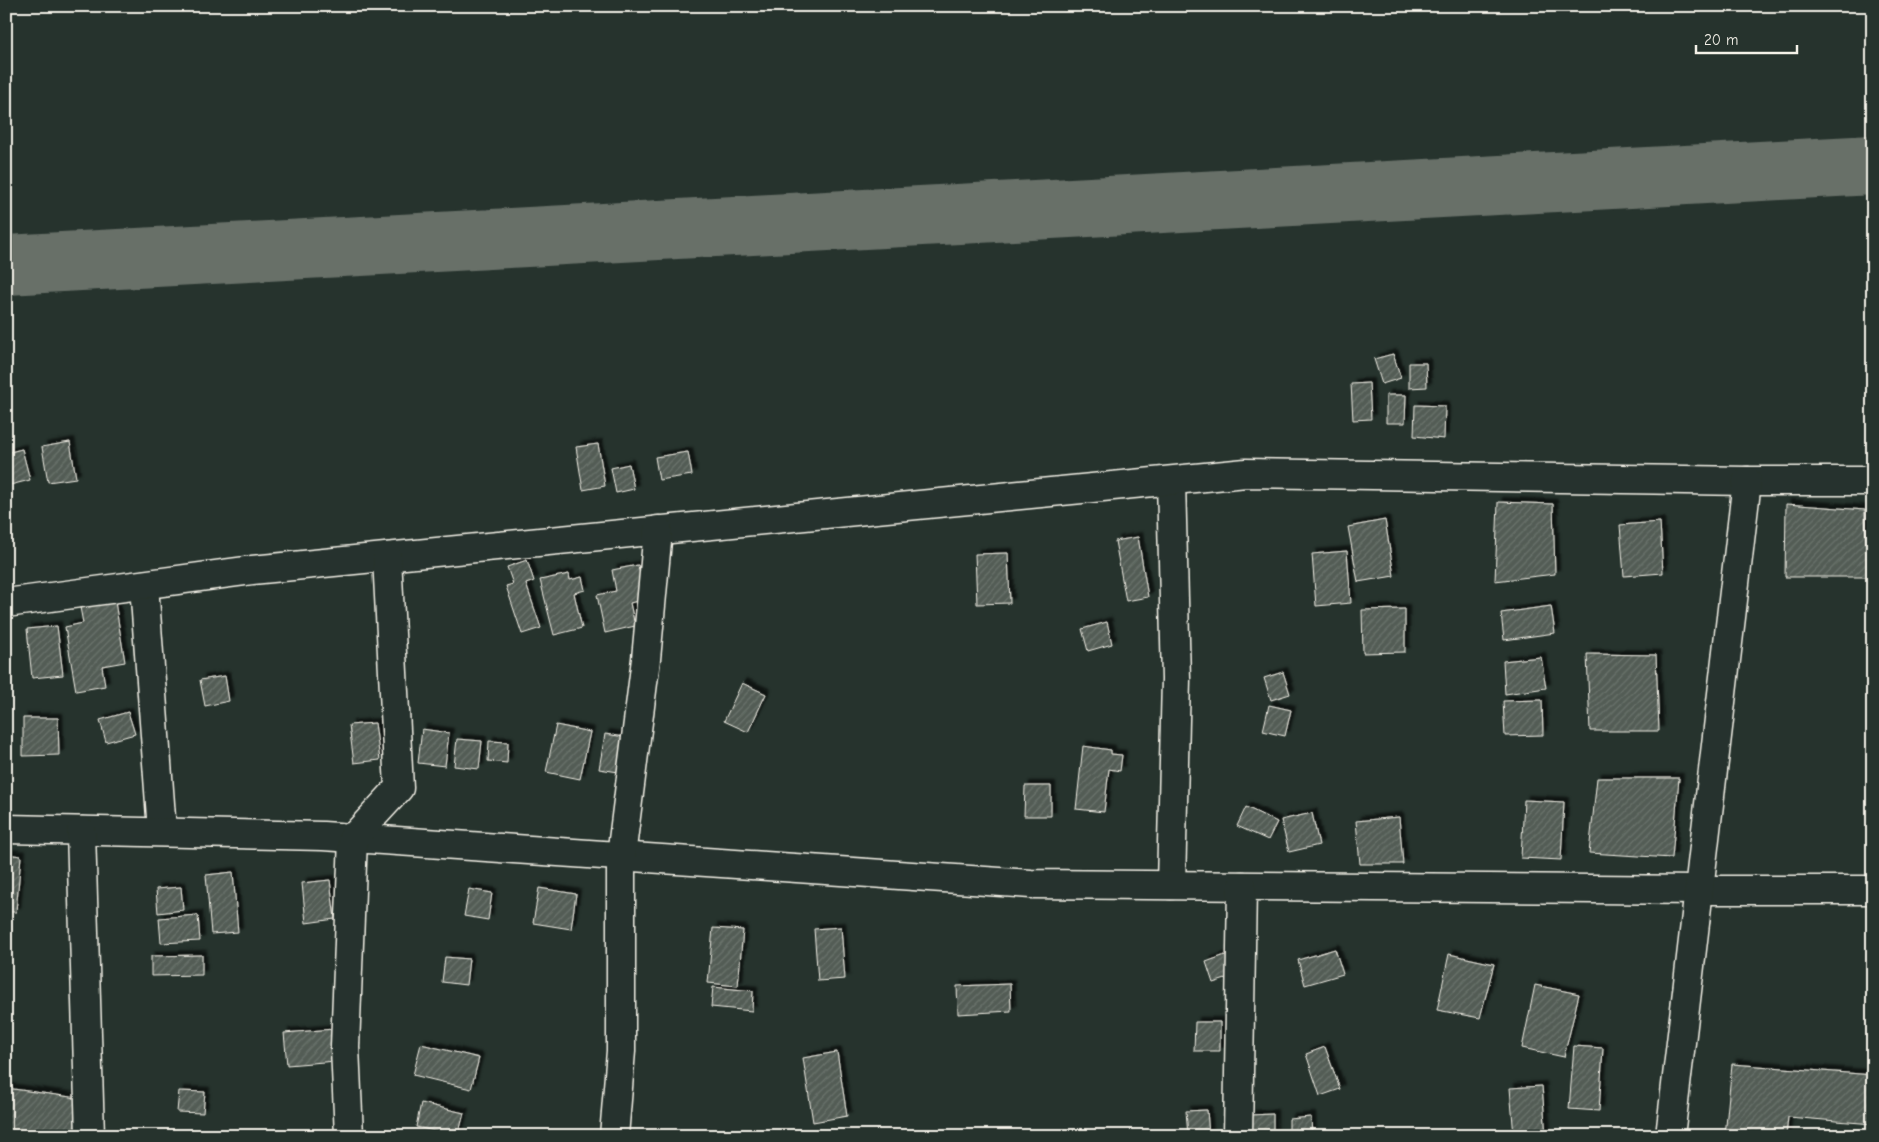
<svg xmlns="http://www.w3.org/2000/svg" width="1879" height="1142" viewBox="0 0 1879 1142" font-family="'Comic Neue',sans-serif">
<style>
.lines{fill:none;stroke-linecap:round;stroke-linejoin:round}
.river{stroke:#676f68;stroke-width:60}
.building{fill:url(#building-hatch);stroke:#f4f1e8;filter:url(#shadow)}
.minor-casing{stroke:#f4f1e8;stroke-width:31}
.minor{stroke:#26332d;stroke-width:28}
</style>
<defs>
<pattern id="building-hatch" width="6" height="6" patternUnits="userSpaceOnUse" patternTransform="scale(1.25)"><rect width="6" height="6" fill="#525c55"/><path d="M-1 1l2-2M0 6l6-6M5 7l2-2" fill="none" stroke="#6c746d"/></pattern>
<filter id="shadow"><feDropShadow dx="4.5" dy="-4.5" stdDeviation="1" flood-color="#0009"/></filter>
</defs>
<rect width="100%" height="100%" fill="#26332d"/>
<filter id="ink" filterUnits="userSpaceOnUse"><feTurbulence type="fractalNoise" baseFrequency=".02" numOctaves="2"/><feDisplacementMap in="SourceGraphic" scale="10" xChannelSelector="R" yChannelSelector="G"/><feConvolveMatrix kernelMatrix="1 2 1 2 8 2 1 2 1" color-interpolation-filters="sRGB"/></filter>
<g filter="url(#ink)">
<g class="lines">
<polyline class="river" points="6,265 1873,165"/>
</g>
<g class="building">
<polygon points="1393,354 1401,378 1382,384 1374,359"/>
<polygon points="1409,363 1426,363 1427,387 1409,388"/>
<polygon points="1369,383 1371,419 1353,420 1351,384"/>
<polygon points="1386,395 1406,395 1405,423 1386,423"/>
<polygon points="1415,405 1445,406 1444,439 1414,436"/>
<polygon points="70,442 76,478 48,482 42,447"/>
<polygon points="598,444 605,486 583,490 576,447"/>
<polygon points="22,449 30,480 6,486 6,453"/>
<polygon points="688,452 692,475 659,480 655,457"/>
<polygon points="629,464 634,489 616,493 611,468"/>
<polygon points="1498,502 1553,504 1555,574 1495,581"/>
<polygon points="1786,504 1865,510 1867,577 1785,577"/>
<polygon points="1385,520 1394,576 1358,582 1348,527"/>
<polygon points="1660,522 1663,573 1624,576 1620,525"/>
<polygon points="1138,537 1148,597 1126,601 1115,541"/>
<polygon points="1347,551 1351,603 1316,606 1312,554"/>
<polygon points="1008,553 1010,603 977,604 975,554"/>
<polygon points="527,560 534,581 526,584 541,628 522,634 506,586 513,584 507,567"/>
<polygon points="638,565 645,599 630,603 635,626 605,633 597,595 616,591 612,570"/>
<polygon points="569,574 570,580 582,577 585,590 574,593 582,628 554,635 540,580"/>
<polygon points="114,596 125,662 102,666 105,686 76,691 65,627 83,623 79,602"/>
<polygon points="1551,606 1555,633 1504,640 1501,613"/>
<polygon points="1405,609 1405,652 1363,653 1362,610"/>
<polygon points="1107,622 1112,644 1088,651 1082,629"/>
<polygon points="57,626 63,675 32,678 27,629"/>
<polygon points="1587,654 1656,655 1659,731 1590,731"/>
<polygon points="1541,657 1546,688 1505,694 1503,661"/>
<polygon points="1283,672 1290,694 1271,700 1264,678"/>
<polygon points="225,676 229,701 205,706 200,680"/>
<polygon points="742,683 766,694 748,732 724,721"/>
<polygon points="1542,700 1543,735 1505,736 1503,701"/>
<polygon points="1269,705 1291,710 1285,736 1263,731"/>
<polygon points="128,712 135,734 106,742 100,720"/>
<polygon points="23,718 58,718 59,755 23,756"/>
<polygon points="375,723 380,760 354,763 349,725"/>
<polygon points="556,725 590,732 580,779 546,772"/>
<polygon points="422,729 449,733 445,766 418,763"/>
<polygon points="605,734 631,738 625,773 599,769"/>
<polygon points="457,739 482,741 479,769 454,766"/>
<polygon points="489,741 508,742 507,763 488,761"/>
<polygon points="1083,746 1111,750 1111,754 1122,755 1120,771 1109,769 1104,812 1076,809"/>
<polygon points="1597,778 1679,778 1672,858 1589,853"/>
<polygon points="1025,786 1051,786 1051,816 1024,816"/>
<polygon points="1524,800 1564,802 1561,860 1521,858"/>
<polygon points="1246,807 1277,822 1268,840 1237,826"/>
<polygon points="1312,813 1319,845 1289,852 1281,820"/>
<polygon points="1399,817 1403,864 1360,864 1356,821"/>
<polygon points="6,854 21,856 16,912 6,912"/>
<polygon points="233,872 238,932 211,934 206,875"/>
<polygon points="330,880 335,919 306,923 302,883"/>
<polygon points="181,887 183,910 158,913 156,889"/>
<polygon points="539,888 576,894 571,929 533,923"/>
<polygon points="469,889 492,893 488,920 464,916"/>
<polygon points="198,915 200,941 161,943 159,918"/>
<polygon points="841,927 845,979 818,981 814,929"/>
<polygon points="713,928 743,930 738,986 708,983"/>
<polygon points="1335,949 1343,974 1305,985 1298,960"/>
<polygon points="1228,954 1235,976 1213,983 1206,962"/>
<polygon points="1449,954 1494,964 1480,1018 1437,1010"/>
<polygon points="202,955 202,975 151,976 151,956"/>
<polygon points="445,957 469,959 466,985 442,982"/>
<polygon points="1010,984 1011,1011 958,1014 957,986"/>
<polygon points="1535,985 1579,994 1564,1057 1522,1048"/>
<polygon points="713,987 753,991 752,1011 711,1007"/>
<polygon points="1195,1022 1220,1022 1220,1051 1194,1051"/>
<polygon points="334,1029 336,1061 287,1065 284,1033"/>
<polygon points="421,1044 479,1058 471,1089 413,1075"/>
<polygon points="1574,1046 1603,1048 1599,1111 1569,1109"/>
<polygon points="1325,1047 1340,1089 1320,1096 1306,1054"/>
<polygon points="837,1052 847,1116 813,1122 803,1058"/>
<polygon points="1732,1064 1873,1075 1873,1124 1788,1117 1786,1136 1725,1136"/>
<polygon points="1542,1086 1546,1136 1514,1136 1510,1088"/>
<polygon points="6,1088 85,1099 80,1136 36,1136 6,1132"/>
<polygon points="179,1091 205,1092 203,1113 177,1112"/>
<polygon points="421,1103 464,1113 458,1136 416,1127"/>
<polygon points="1207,1110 1209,1136 1188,1136 1186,1111"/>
<polygon points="1273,1114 1273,1136 1251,1136 1250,1115"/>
<polygon points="1311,1117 1312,1136 1289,1136 1289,1119"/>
</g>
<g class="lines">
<defs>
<g id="minor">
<polyline points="1171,481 1176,679 1171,885"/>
<polyline points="144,585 162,831"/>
<polyline points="6,603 252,570 1246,473 1747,481 1873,481"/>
<polyline points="6,829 323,836 1031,884 1699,890 1873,890"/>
<polyline points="81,831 90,1136"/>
<polyline points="349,1136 345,1047 353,838 399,788 387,557"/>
<polyline points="614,1136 621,1051 621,856 646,659 658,530"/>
<polyline points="1238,1136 1242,886"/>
<polyline points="1670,1136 1747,481"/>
</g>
</defs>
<use href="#minor" class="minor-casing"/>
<use href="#minor" class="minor"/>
</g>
</g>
<rect width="1879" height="1142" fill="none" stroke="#26332d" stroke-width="25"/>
<rect x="12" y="12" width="1854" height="1117" fill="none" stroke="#f4f1e8" stroke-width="2" filter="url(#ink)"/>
<path d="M1696 45v8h101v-8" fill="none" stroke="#f4f1e8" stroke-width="2.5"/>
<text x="1704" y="45" font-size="15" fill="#f4f1e8" stroke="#26332d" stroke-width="4" paint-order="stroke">20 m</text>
</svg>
